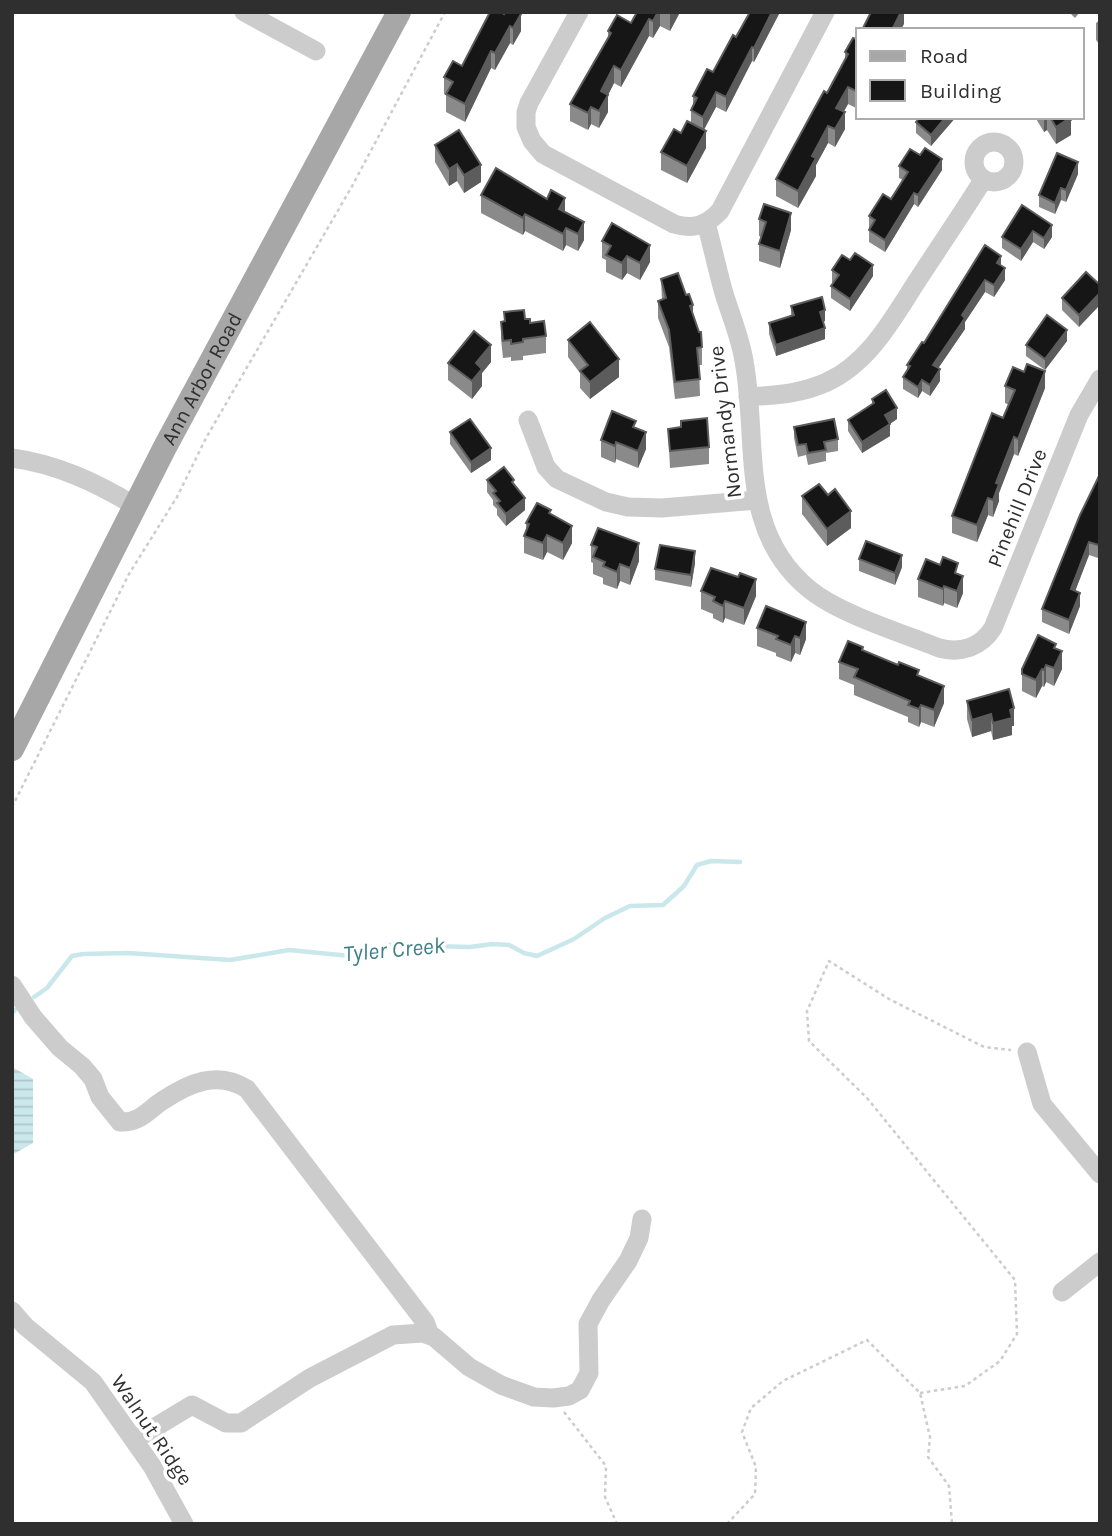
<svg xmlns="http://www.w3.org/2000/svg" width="1112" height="1536" viewBox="0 0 1112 1536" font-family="Karla,sans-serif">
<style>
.water{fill:url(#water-rules)}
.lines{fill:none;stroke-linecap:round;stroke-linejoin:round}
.stream{stroke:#cae7eb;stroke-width:4.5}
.path{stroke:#ccc;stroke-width:2.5;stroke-dasharray:3.5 3.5;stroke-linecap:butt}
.minor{stroke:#ccc;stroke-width:19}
.major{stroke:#a7a7a7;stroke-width:24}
.wall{fill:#8a8a8a}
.shaded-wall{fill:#5c5c5c}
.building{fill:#161616;stroke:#5c5c5c;stroke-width:2}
.labels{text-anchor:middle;stroke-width:7;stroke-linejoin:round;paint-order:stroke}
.street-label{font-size:21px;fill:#2f2f2f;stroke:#fff}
.water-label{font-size:23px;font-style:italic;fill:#3d7f89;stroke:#fff}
</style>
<defs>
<pattern id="water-rules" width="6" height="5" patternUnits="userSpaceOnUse" patternTransform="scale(1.75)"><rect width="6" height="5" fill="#cae7eb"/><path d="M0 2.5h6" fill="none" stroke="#aec6ca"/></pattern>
</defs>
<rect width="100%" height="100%" fill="#fff"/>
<polygon class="water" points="12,1067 33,1079 33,1143 12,1155"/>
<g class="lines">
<g class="stream">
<polyline points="34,997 47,988 72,956 83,954 128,953 230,960 289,950 350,956 371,954 389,945 470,947 492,944 509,945 524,953 537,956 574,939 605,918 630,906 663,905 684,886 697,865 711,861 740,862"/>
<polyline points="12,1013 15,1010"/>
</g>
<g class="path">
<polyline points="12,807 129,574 177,497 206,438 351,188 445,12"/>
<polyline points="920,1393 965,1386 1000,1361 1017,1334 1015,1280 867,1098 809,1041 807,1011 829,961 889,999 984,1047 1011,1050"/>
<polyline points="564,1412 606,1466 605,1497 617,1524"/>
<polyline points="727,1524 755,1494 756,1467 742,1432 751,1408 783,1381 867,1340 920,1393 930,1437 928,1457 949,1486 952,1524"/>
</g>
<g class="minor">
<polyline points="244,12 316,51"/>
<path d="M579,12l-50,91 -3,9v15l6,14 11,13 131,70c19,6 33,1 46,-13l105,-199"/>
<circle cx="994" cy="162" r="20"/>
<path d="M706,223c6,22 11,45 17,67 7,24 17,46 21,71 15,81 -7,169 65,228 30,25 93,44 130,59 22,6 42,-1 54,-20l86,-213 21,-36"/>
<path d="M748,397c27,-2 53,-3 79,-15 45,-21 68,-68 94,-107 21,-32 42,-63 62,-95"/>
<polyline points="528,420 546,467 557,479 606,502 628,507 662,508 757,500"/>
<path d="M12,458c45,6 85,25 123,48"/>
<path d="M12,985l21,32 27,31 22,18 11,13 7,18 20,25c20,1 27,-11 42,-21 27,-18 56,-31 85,-12l178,233 5,13"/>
<polyline points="1027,1052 1042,1104 1100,1174"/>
<polyline points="1062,1292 1100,1262"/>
<polyline points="12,1311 25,1326 93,1382 152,1466 184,1524"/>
<polyline points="134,1440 192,1405 226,1423 241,1423 310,1378 393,1335 423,1333 434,1337 469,1367 501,1385 534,1397 553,1398 569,1396 580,1390 589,1373 588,1324 601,1300 628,1261 639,1238 642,1219"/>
</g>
<path class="major" id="s1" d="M12,749l153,-302 234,-435"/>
</g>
<g class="wall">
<polygon points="490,12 521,31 513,45 510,43 495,70 491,68 465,122 446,112 446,95 444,94 444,77 462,66"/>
<polygon points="637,12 679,12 679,14 670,31 660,26 653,38 649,36 621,87 614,83 608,95 608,112 599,128 591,124 588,130 570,121 570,104 608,38 608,31 631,23"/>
<polygon points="780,12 754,62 752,61 726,112 716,107 704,130 706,148 687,183 661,170 661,152 691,123 691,110 693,106 693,96 713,72 736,37"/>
<polygon points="1069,12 1080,12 1075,18"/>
<polygon points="1100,20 1100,45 1096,40 1096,23"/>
<polygon points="858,35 858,109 848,104 844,111 845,129 835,147 828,143 816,165 816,176 798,208 776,196 776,179 827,93 845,61 845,52"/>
<polygon points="917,117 956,117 931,146 916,133 916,122 919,119"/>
<polygon points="1035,117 1072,117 1072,120 1071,121 1071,135 1056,144 1047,130 1044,132"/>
<polygon points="435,145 481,182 464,193 457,181 449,186 435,162"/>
<polygon points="899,166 942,170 918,207 914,204 885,252 869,242 869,230 870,228 869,228 869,216 891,199 903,180 899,178"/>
<polygon points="1078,174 1066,202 1061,200 1055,214 1039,207 1039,195"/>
<polygon points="481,195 565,212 584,240 578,251 566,245 563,251 525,231 523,235 481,213"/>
<polygon points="1022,205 1052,237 1044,249 1033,242 1021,261 1002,248 1002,237"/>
<polygon points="759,219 791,230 780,268 759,261 759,244 761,237 759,236"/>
<polygon points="602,241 650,262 640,280 627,273 622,280 606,272 606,260 602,258"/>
<polygon points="985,245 1001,266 1005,280 994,297 985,292 965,322 965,329 938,368 940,381 930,396 922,391 918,398 903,389 903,377 907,370 907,365 924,343"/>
<polygon points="850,260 873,276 850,311 831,298 831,286 833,283 832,282 832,270"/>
<polygon points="661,279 693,317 702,347 702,365 699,365 700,396 675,399 669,347 658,318 658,301 662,300"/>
<polygon points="1100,285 1079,327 1062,310 1062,298"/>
<polygon points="791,306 825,321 823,322 825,339 776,356 769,334 769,323 791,316"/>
<polygon points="504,312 525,319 546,336 546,353 523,356 523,360 511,361 511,357 503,358 501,339 501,322 504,322"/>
<polygon points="568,340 619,377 590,399 580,388 580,373 568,357"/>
<polygon points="1067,341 1045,370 1026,356 1026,345"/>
<polygon points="491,362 482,373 482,386 472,399 448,380 448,363"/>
<polygon points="1005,386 1045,388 1018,456 1014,454 999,493 999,501 993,517 988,515 977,542 952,533 952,516 1003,418 1009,405 1005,403"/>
<polygon points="872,399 897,419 890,424 890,436 862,453 848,431 848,420 872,405"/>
<polygon points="794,427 838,439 838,451 826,453 826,461 808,465 806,455 798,457 794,438"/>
<polygon points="636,428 646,449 638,468 616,459 615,463 601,457 601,440"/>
<polygon points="681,428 709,447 709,464 670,468 668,429"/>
<polygon points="450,432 491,460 471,473 450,444"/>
<polygon points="1100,474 1100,553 1098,558 1089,555 1075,591 1080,606 1069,634 1042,622 1042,609"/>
<polygon points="487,480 514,484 525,510 506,526 497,515 497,509 493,505 493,500 487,492"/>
<polygon points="828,495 851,528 827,546 802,514 802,496"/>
<polygon points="551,514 572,543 563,560 547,552 543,560 524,553 524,536 526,530 526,523"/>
<polygon points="591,545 639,561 630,585 620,581 617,589 603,584 603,578 593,574 593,563 591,562"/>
<polygon points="859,559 902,567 895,585 859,571"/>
<polygon points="695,563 691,587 655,580 655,569"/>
<polygon points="958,574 963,593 957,608 944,603 943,606 918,597 918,579"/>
<polygon points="701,591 756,596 744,625 725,618 723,623 713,618 713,614 701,609"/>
<polygon points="757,628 806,639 800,655 795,653 791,662 776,656 776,653 757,646"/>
<polygon points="1056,648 1062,669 1054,686 1046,682 1044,687 1042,686 1036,698 1022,691 1022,669"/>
<polygon points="863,651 919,676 944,703 934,727 921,722 919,727 908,722 908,717 854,695 854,685 839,679 839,662"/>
<polygon points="967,701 1014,726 1012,726 1012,735 993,740 991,731 972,737 967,719"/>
</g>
<g class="shaded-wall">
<polygon points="658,12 660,12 660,26 653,38 653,21"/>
<polygon points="671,12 679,12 679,14 670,31 670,14"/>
<polygon points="772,12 780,12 754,62 754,48"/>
<polygon points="901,12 904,12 904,24 901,30 892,30"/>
<polygon points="521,14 521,31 513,45 513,28"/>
<polygon points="649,19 649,36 621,87 621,70"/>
<polygon points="510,26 510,43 495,70 495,53"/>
<polygon points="752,47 752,61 726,112 726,97"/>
<polygon points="491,51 491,68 465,122 465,104"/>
<polygon points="614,66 614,83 608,95 608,112 599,128 601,91"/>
<polygon points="848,87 848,104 836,125 836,108"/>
<polygon points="716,92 716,107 703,131 703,117"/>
<polygon points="591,107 591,124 588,130 588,113"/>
<polygon points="845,112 845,129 835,147 835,129"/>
<polygon points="946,117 956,117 931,146 931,135"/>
<polygon points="1044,117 1047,117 1047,130 1044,132"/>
<polygon points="1064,117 1072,117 1072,120 1071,121 1071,135 1056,144 1056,127"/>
<polygon points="828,126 828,143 816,165 816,176 798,208 798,191 812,156"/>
<polygon points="706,131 706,148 687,183 687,166"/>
<polygon points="942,159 942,170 918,207 918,195"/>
<polygon points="1078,162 1078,174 1066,202 1066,190"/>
<polygon points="457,164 457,181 449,186 449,169"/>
<polygon points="481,165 481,182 464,193 464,175"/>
<polygon points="1061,188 1061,200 1055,214 1055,203"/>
<polygon points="914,193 914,204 885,252 885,240"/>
<polygon points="565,198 565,215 559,209"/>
<polygon points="791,213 791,230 780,268 780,251"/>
<polygon points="525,214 525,231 523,235 523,218"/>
<polygon points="584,222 584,240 578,251 578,234"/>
<polygon points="1052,225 1052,237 1044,249 1044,238"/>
<polygon points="566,228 566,245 563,251 563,234"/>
<polygon points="1033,231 1033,242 1021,261 1021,249"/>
<polygon points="650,245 650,262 640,280 640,263"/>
<polygon points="627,256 627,273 622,280 622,263"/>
<polygon points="1001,256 1001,267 997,263"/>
<polygon points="873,265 873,276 850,311 850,299"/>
<polygon points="1005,268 1005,280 994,297 994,285"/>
<polygon points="985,280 985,292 965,322 965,329 933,376 933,365 962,315"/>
<polygon points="1100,293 1100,305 1079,327 1079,315"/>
<polygon points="693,305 693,322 690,306"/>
<polygon points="825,310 825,321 820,323 820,312"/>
<polygon points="825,328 825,339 776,356 776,345"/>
<polygon points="1067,330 1067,341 1045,370 1045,359"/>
<polygon points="491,345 491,362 482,373 482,386 472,399 472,381 476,363"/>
<polygon points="619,359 619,377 590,399 590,382"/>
<polygon points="940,369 940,381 930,396 930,385"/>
<polygon points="1045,371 1045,388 1018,456 1018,439"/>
<polygon points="922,380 922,391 918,398 918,387"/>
<polygon points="897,408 897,419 885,427 885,415"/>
<polygon points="890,424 890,436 862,453 862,442"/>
<polygon points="646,432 646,449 638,468 638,451"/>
<polygon points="1014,437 1014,454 999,493 999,501 993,517 993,500 996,483"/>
<polygon points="616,442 616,459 615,463 615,446"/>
<polygon points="491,448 491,460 471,473 471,462"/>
<polygon points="525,498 525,510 506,526 506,514"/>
<polygon points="988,498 988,515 977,542 977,525"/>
<polygon points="851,511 851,528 827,546 827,529"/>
<polygon points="572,526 572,543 563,560 563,543"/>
<polygon points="547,535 547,552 543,560 543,543"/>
<polygon points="1100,540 1100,553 1098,558 1098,545"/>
<polygon points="1089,542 1089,555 1071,602 1071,589"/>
<polygon points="639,543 639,561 630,585 630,568"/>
<polygon points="695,551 695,563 691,587 691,575"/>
<polygon points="902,555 902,567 895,585 895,573"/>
<polygon points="620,564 620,581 617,589 617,572"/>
<polygon points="963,576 963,593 957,608 957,591"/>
<polygon points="756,579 756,596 744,625 744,608"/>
<polygon points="944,586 944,603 943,606 943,589"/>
<polygon points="1080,593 1080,606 1069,634 1069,620"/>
<polygon points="725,601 725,618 723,623 723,606"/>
<polygon points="806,622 806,639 800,655 800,638"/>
<polygon points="795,636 795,653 791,662 791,645"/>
<polygon points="1062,651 1062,669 1054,686 1054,668"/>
<polygon points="1046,665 1046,682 1044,687 1044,670"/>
<polygon points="1042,669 1042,686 1036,698 1036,680"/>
<polygon points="944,686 944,703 934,727 934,710"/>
<polygon points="921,705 921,722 919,727 919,709"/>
<polygon points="1014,708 1014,726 1012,726 1012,735 993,740 993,723 1010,710"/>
<polygon points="991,714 991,731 972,737 972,720"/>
</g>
<g class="building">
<polygon points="490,12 501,12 504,14 505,12 518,12 521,14 513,28 510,26 495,53 491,51 465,104 446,94 453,82 444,77 453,61 462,66"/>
<polygon points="637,12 658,12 653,21 649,19 621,70 614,66 601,91 608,95 599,111 591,107 588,113 570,104 611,33 608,31 617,15 631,23"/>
<polygon points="750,12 772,12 754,48 752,47 726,97 716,92 703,117 691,110 697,98 693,96 707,69 713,72 733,35 736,37"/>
<polygon points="871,12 901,12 892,30 862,30"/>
<polygon points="858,35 858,92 848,87 836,108 845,112 835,129 828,126 812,156 816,158 798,191 776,179 824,91 827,93 848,54 845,52 853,38 856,39"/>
<polygon points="920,117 946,117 931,135 916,122"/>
<polygon points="1050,117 1071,117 1056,127"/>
<polygon points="687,121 706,131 687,166 661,152 674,129 681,133"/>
<polygon points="459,130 481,165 464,175 457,164 449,169 435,145"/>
<polygon points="925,148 942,159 918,195 914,193 885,240 869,230 875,220 869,216 883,194 891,199 908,172 899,166 910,149 920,155"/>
<polygon points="1057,153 1078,162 1066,190 1061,188 1055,203 1039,195"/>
<polygon points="496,168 547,199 551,190 565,198 559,209 584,222 578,234 566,228 563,234 525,214 523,218 481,195"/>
<polygon points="764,204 791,213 780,251 759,244 766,222 759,219"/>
<polygon points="1022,205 1052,225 1044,238 1033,231 1021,249 1002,237"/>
<polygon points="612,223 650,245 640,263 627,256 622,263 606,255 611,246 602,241"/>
<polygon points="985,245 1001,256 997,263 1005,268 994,285 985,280 962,315 965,318 933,365 940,369 930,385 922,380 918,387 903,377 910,366 907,365 922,342 924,343"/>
<polygon points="855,253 873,265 850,299 831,286 839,275 832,270 842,255 850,260"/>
<polygon points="1086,272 1100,285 1100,293 1079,315 1062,298"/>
<polygon points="678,273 686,295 689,294 693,305 690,306 699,332 701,332 702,347 697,348 700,379 675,382 669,330 658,301 666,298 661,279"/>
<polygon points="822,297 825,310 820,312 825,328 776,345 769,323 794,315 791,306"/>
<polygon points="524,310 525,319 530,319 530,323 544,321 546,336 523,339 523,342 511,344 511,340 503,341 501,322 505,321 504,312"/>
<polygon points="1047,315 1067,330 1045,359 1026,345"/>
<polygon points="590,322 619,359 590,382 580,371 588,365 568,340"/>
<polygon points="474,331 491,345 476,363 482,369 472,381 448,363"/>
<polygon points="1027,364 1045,371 1018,439 1014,437 996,483 999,484 993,500 988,498 977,525 952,516 992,413 1003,418 1015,390 1005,386 1013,367 1024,372"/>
<polygon points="886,390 897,408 885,415 890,424 862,442 848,420 874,403 872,399"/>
<polygon points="612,411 636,421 633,427 646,432 638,451 616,442 615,446 601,440"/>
<polygon points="707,418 709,447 670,451 668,429 681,427 681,421"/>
<polygon points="470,419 491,448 471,462 450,432"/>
<polygon points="834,419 838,439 824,442 826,450 808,453 806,444 798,445 794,427"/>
<polygon points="504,467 514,480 512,482 525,498 506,514 497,503 500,501 493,493 496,491 487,480"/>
<polygon points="1100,474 1100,540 1098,545 1089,542 1071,589 1080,593 1069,620 1042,609 1080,515"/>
<polygon points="819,484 828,495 835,489 851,511 827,529 802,496"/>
<polygon points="537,503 551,510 549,513 572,526 563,543 547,535 543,543 524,536 529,524 526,523"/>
<polygon points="598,528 639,543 630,568 620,564 617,572 603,566 605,562 593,557 597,547 591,545"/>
<polygon points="866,541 902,555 895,573 859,559"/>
<polygon points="660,545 695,551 691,575 655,569"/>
<polygon points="943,557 958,563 955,573 963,576 957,591 944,586 943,589 918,579 926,559 940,565"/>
<polygon points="711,568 738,577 740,573 756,579 744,608 725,601 723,606 713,601 715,597 701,591"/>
<polygon points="766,606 806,622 800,638 795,636 791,645 776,639 778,636 757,628"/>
<polygon points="1038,635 1056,644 1054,648 1062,651 1054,668 1046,665 1044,670 1042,669 1036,680 1022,674 1022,669"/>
<polygon points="848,641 863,647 862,650 898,665 899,662 919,670 917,675 944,686 934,710 921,705 919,709 908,705 910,701 854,677 858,669 839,662"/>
<polygon points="1009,689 1014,708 1010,710 1012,718 993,723 991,714 972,720 967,701"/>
</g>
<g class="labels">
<g class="street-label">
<text dy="7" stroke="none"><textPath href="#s1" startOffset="416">Ann Arbor Road</textPath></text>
<text transform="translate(725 422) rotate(-97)" y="7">Normandy Drive</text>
<text transform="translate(1017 508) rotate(-68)" y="7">Pinehill Drive</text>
<text transform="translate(152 1430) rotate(56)" y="7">Walnut Ridge</text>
</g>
<g class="water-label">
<text transform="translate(394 949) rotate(-5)" y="8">Tyler Creek</text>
</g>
</g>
<rect width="1112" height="1536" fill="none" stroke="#2f2f2f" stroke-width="28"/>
<rect x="856" y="28" width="228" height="91" fill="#ffffff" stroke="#acacac" stroke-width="2"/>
<rect x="870" y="51" width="35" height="10" fill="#a7a7a7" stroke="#acacac" stroke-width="2"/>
<text x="920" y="63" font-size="21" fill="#2f2f2f">Road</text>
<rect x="870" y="80" width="35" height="21" fill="#161616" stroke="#acacac" stroke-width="2"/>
<text x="920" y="98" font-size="21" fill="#2f2f2f">Building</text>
</svg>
